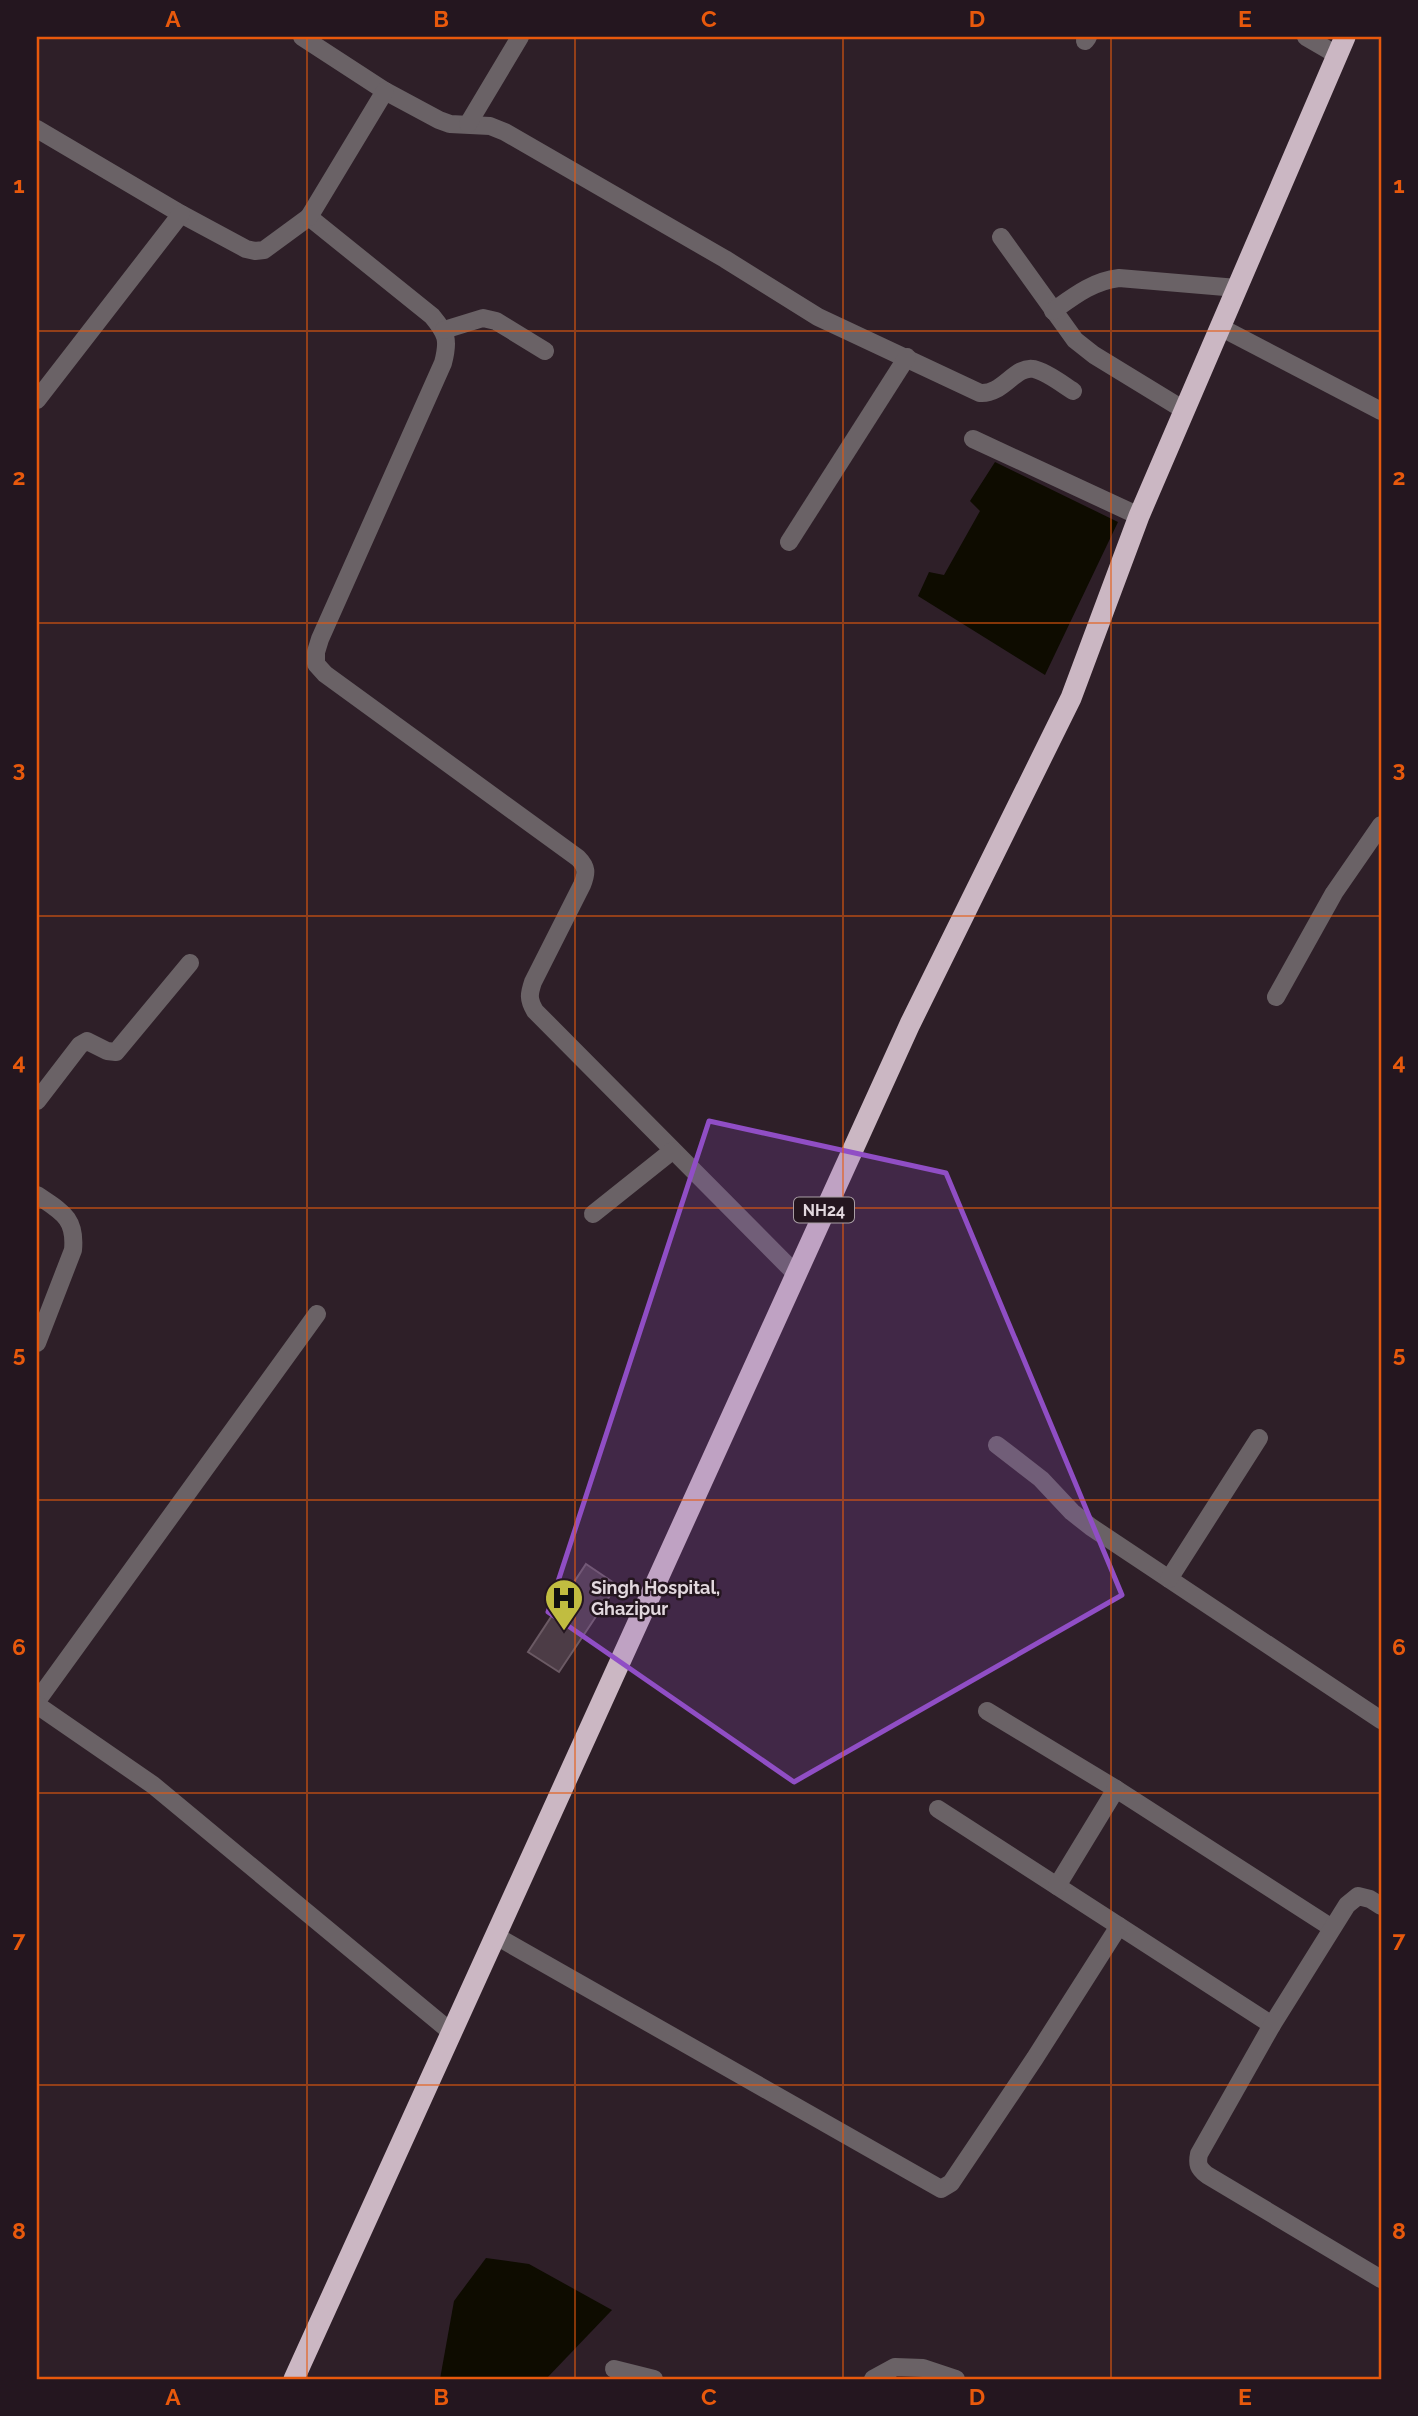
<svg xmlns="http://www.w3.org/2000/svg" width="1418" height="2416" viewBox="0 0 1418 2416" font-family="Raleway,sans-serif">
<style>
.water{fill:#0e0c00}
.building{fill:#4c3c46;stroke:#6b5a64;stroke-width:2}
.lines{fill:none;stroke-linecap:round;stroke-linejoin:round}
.minor{stroke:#6a6266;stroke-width:18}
.highway{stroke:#cbb7c3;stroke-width:21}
.marked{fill:#904ec5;fill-opacity:0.2;stroke:#904ec5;stroke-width:5;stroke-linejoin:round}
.grid{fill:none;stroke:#e8590c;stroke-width:2;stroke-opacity:0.55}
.labels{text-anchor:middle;stroke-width:5;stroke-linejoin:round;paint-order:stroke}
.shield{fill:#24161f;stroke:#a99ea5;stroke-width:2}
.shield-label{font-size:16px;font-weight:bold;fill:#e2d8de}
.poi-label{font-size:18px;font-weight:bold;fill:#e2d8de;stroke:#24161f;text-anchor:start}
.neatline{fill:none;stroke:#e8590c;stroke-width:2.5}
.grid-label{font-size:23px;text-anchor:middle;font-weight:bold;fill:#e8590c}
</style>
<rect width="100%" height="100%" fill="#2e1f28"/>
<g class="water">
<polygon points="995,462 1118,522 1045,675 918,596 929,572 944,575 980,511 970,501"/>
<polygon points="486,2258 529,2264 612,2310 546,2379 440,2379 454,2301"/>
</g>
<polygon class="building" points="586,1564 617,1585 559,1672 528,1652"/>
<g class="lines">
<g class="minor">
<path d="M302,37l83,54 54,29 11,4 40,2 15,6 220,127 93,58 162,76c23,2 35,-28 54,-24 13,3 28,15 39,22"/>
<polyline points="1306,37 1337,55"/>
<polyline points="1085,41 1088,37"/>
<polyline points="468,124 520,37"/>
<path d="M37,129l144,85 65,35 9,2 9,-1 45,-33 123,99c15,18 17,24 11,47l-123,276 -4,13v12l9,10 253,184c9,9 9,15 4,27l-49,97c-4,12 -5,17 2,29l260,262"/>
<polyline points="309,217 385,91"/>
<polyline points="1001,237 1075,340 1094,355 1184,410"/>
<path d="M1053,311c21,-15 40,-30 66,-33l118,10"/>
<polyline points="1220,327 1381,411"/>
<polyline points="444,330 483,318 496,321 545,351"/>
<polyline points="37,400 181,214"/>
<polyline points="973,439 1139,516"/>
<polyline points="789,542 907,357"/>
<polyline points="1276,997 1334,893 1381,825"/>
<polyline points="37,1101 80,1045 87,1041 107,1051 116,1052 190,963"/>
<path d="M37,1195c25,17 39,23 36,55l-36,93"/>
<polyline points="593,1214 672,1151"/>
<polyline points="997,1445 1041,1479 1072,1512 1091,1527 1381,1720"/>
<polyline points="1169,1579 1259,1438"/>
<polyline points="37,1701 317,1314"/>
<polyline points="37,1705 153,1785 451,2032"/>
<polyline points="987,1711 1116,1789 1332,1928"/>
<polyline points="938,1809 1272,2025"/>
<polyline points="1057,1886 1116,1789"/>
<path d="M1381,1906l-11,-7 -12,-3 -11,9 -75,120 -73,129c-2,10 -1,14 8,21l174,104"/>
<polyline points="496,1936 941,2189 951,2183 1035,2058 1119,1926"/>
<polyline points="614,2369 654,2379"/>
<polyline points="873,2379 895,2367 923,2368 956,2379"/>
</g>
<polyline class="highway" points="294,2379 910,1024 1071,698 1139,516 1345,37"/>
</g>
<path class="marked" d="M709,1121l237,52 176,422 -328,187 -246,-170z"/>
<path class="grid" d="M307,37v2342M575,37v2342M843,37v2342M1111,37v2342M37,331h1344M37,623h1344M37,916h1344M37,1208h1344M37,1500h1344M37,1793h1344M37,2085h1344"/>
<defs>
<symbol id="hospital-pin" viewBox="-11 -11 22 30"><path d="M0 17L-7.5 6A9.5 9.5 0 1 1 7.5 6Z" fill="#c1bd40" stroke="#24161f"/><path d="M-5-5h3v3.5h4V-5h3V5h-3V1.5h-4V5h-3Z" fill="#111"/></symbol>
</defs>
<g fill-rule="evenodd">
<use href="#hospital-pin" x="542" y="1576" width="44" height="60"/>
</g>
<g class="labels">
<rect class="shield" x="794" y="1197.5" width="60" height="25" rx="5"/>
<g class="shield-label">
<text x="824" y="1216">NH24</text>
</g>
<g class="poi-label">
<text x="591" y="1594">Singh Hospital,<tspan x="591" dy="21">Ghazipur</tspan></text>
</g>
</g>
<rect width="1418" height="2416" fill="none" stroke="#24161f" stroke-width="77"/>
<rect x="38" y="38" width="1342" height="2340" class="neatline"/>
<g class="grid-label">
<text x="173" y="27">A</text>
<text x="441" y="27">B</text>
<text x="709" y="27">C</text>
<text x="977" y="27">D</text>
<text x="1245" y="27">E</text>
<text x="19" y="193">1</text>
<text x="1399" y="193">1</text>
<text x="19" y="485">2</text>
<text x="1399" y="485">2</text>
<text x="19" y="777">3</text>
<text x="1399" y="777">3</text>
<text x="19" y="1070">4</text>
<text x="1399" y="1070">4</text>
<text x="19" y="1362">5</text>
<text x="1399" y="1362">5</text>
<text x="19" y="1655">6</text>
<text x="1399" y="1655">6</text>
<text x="19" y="1947">7</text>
<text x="1399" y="1947">7</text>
<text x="19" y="2239">8</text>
<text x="1399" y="2239">8</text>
<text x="173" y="2405">A</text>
<text x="441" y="2405">B</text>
<text x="709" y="2405">C</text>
<text x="977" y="2405">D</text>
<text x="1245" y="2405">E</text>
</g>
</svg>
